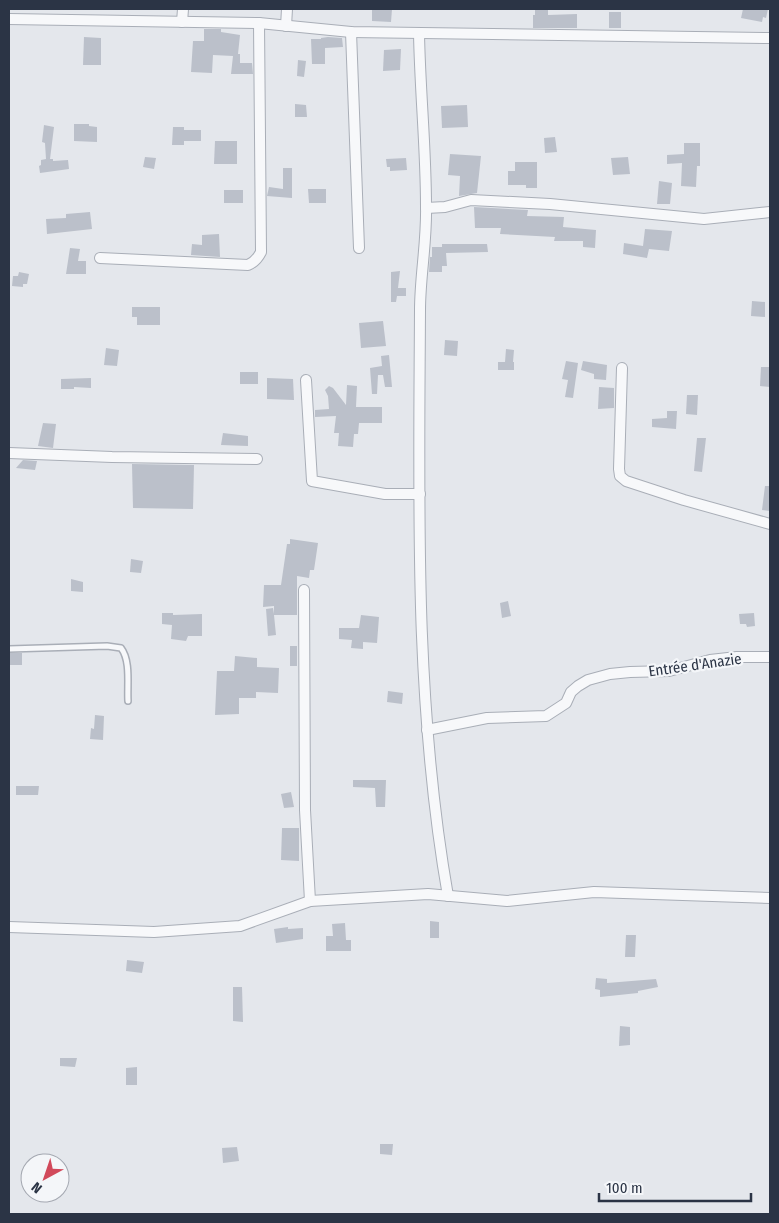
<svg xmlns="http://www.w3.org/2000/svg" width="779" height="1223" viewBox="0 0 779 1223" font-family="'Fira Sans Condensed',sans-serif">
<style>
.building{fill:#bbc0ca}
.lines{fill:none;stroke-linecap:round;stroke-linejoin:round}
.service-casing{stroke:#a9aeb7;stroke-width:8}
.minor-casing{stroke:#a9aeb7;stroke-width:12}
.service{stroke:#f7f8fa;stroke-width:5}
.minor{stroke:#f7f8fa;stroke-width:10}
.labels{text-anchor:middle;stroke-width:4.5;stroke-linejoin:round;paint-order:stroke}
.street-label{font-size:15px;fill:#2b3445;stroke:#f4f6f9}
</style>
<rect width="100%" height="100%" fill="#e4e7ec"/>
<g class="building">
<polygon points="372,9 392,9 391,22 372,21"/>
<polygon points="535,9 548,9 548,15 577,14 577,28 533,28 533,15 535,15"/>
<polygon points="743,9 768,9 766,18 763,17 762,22 741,18"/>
<rect x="609" y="12" width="12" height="16"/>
<polygon points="204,29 221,29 221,32 240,35 238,54 240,54 240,63 252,63 253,74 231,74 233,56 213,55 212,73 191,72 193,41 204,41"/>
<polygon points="84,37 101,38 101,65 83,65"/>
<polygon points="328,37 342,38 343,47 325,48 325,64 312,64 311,39 321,39 321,38"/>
<polygon points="401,49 400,70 383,71 384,50"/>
<polygon points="298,60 306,61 304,77 297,76"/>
<polygon points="295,104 306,105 307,117 295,117"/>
<polygon points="467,105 468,127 442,128 441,106"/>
<polygon points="74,124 89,124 89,126 97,127 97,142 74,141"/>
<polygon points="44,125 54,127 50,159 53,159 53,161 68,160 69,169 40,173 39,166 41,165 41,160 46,159 45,143 42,142"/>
<polygon points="173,127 184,127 184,130 201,130 201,141 184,141 184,145 172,145"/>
<polygon points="555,137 557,152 545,153 544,138"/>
<polygon points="215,141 237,141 237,164 214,164"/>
<polygon points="684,143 700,143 700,166 697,166 696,187 681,186 682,163 667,164 667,155 684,154"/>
<polygon points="450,154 481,156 477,193 459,196 460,176 448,175"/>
<polygon points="145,157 156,158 154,169 143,167"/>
<polygon points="628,157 630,174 613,175 611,158"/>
<polygon points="406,158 407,170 390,171 390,167 387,167 386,159"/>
<polygon points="515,162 537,162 537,188 526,188 526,185 508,185 508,171 515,171"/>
<polygon points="283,168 292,168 292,198 267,196 269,187 283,189"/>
<polygon points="659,181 672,183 670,204 657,204"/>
<polygon points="308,189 326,189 326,203 309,203"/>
<rect x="224" y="190" width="19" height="13"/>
<polygon points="474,207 528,210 527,216 564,217 563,227 596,230 595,248 583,247 583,241 554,241 555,237 500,234 501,228 475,228"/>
<polygon points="90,212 92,229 47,234 46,219 66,218 66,214"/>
<polygon points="645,229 672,231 669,251 649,249 647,258 623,254 624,243 643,246"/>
<polygon points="219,234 220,257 191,255 192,244 202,245 202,235"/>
<polygon points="442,244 487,244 488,252 446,253 447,266 442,266 442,272 429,272 430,257 432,257 432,247 442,247"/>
<polygon points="70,248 80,249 78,261 86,261 86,274 66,274"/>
<polygon points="400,271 398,288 406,288 406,296 397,296 396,302 391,302 391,272"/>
<polygon points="19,272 29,274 27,284 23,284 23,287 12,286 13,276 18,276"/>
<polygon points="752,301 765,302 765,317 751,316"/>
<polygon points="132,307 160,307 160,325 137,325 137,317 132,317"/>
<polygon points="383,321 386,346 361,348 359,323"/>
<polygon points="445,340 458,341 457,356 444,355"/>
<polygon points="106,348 119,350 117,366 104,365"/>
<polygon points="506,349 514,350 513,362 514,362 514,370 498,370 498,362 505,362"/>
<polygon points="389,355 392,387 385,387 383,375 378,375 377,394 372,394 370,368 382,366 381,356"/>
<polygon points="566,361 578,363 573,398 565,397 568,380 562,379"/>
<polygon points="583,361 607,365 606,380 594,379 594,374 581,370"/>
<polygon points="761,367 770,367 770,387 760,386"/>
<rect x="240" y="372" width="18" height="12"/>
<polygon points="91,378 91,388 74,387 74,389 61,389 61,379"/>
<polygon points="267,378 293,379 294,400 267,399"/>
<polygon points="347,385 357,386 356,407 382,407 382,423 359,423 358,434 354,434 353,447 338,446 339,433 334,433 336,416 315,417 315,410 329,409 328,396 325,390 329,386 333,388 346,405"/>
<polygon points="599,387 614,388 614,408 598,409"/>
<polygon points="687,395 698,395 697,415 686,414"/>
<polygon points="667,411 677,411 676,429 652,427 652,419 667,418"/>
<polygon points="43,423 56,424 53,448 38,446"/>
<polygon points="223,433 248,436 248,446 221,445"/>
<polygon points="697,438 706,438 702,472 694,471"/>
<polygon points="23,460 37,461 35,470 16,468"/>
<polygon points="132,464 194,465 193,509 133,508"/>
<polygon points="765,486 770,486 770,511 762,510"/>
<polygon points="290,539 318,543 314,570 310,570 309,578 297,576 297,615 274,615 276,635 268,636 266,609 273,608 274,614 274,606 263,607 264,585 281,585 287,544 290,544"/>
<polygon points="131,559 143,561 141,573 130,572"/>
<polygon points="71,579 83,582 83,592 71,591"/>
<polygon points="508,601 511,616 502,618 500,603"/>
<polygon points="162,613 173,613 173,615 202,614 202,636 188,636 186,641 171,639 172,625 162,624"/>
<polygon points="754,613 755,626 747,627 746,624 740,624 739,614"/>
<polygon points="361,615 379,617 377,643 363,642 363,649 351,648 352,640 339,639 339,628 359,628"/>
<rect x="290" y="646" width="7" height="20"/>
<rect x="9" y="653" width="13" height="12"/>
<polygon points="235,656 257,658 257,667 279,668 278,693 256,692 256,698 239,698 239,714 215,715 217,671 234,671"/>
<polygon points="388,691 403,693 402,704 387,702"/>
<polygon points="95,715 104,716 103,740 90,739 91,728 94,729"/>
<polygon points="353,780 386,780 385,807 376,807 375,788 353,787"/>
<polygon points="16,786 39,786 38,795 16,795"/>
<polygon points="291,792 294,807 284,808 281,794"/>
<polygon points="282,828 299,828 299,861 281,860"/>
<polygon points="430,921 439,922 439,938 430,938"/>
<polygon points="345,923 346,940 351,940 351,951 326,951 326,936 333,936 332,924"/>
<polygon points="288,927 288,929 303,928 303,939 276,943 274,929"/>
<polygon points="626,935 636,935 635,957 625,957"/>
<polygon points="127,960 144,962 142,973 126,971"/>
<polygon points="596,978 607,979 607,983 656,979 658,987 638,991 638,993 600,997 600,990 595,989"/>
<polygon points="233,987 242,987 243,1022 233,1021"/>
<polygon points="620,1026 630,1027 630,1045 619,1046"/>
<polygon points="60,1058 77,1058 75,1067 60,1066"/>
<polygon points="137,1067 137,1085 126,1085 126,1068"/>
<polygon points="380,1144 393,1144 392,1155 380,1154"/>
<polygon points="237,1147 239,1161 223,1163 222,1148"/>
</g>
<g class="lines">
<defs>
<path id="service" d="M9,649l98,-3 14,2c10,13 6,37 7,53"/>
<g id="minor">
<polyline points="9,19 259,23 351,32 770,38"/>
<polyline points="182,22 183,9"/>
<polyline points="286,26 287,9"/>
<polyline points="351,32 359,248"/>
<path d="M419,33c1,58 7,115 7,173 1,35 -6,70 -6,104 -1,196 -6,393 28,586"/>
<polyline points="426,208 445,207 471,200 550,204 704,219 770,212"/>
<path d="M100,258l148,7c7,-3 10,-7 13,-13l-2,-229"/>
<polyline points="622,368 619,469 620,476 626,481 684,500 770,524"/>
<polyline points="306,380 312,481 385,494 420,494"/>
<polyline points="9,453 112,457 257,459"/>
<polyline points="304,590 305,810 310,901"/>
<polyline points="427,730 487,718 546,716 566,703 571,692 578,686 588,680 610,674 630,672 669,671 710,660 737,657 770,657"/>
<polyline points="9,927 154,932 240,926 310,901 428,894 507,901 594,892 770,898"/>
</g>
</defs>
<use href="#service" class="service-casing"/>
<use href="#minor" class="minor-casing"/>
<use href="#service" class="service"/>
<use href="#minor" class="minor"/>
</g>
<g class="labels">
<g class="street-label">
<text transform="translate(695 665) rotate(-8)" y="5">Entrée d'Anazie</text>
</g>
</g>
<rect width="779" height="1223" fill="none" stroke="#2b3445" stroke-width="20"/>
<g transform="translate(45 1178) rotate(220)"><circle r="24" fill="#f4f6f9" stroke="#a4a8b1"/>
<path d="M0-4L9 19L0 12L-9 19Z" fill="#d1495b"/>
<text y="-8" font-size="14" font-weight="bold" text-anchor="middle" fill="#2b3445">N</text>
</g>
<path d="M599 1193v8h152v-8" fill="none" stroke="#2b3445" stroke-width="2.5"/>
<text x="606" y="1193" font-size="15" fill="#2b3445" stroke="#f4f6f9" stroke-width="4" paint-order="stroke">100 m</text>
</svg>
